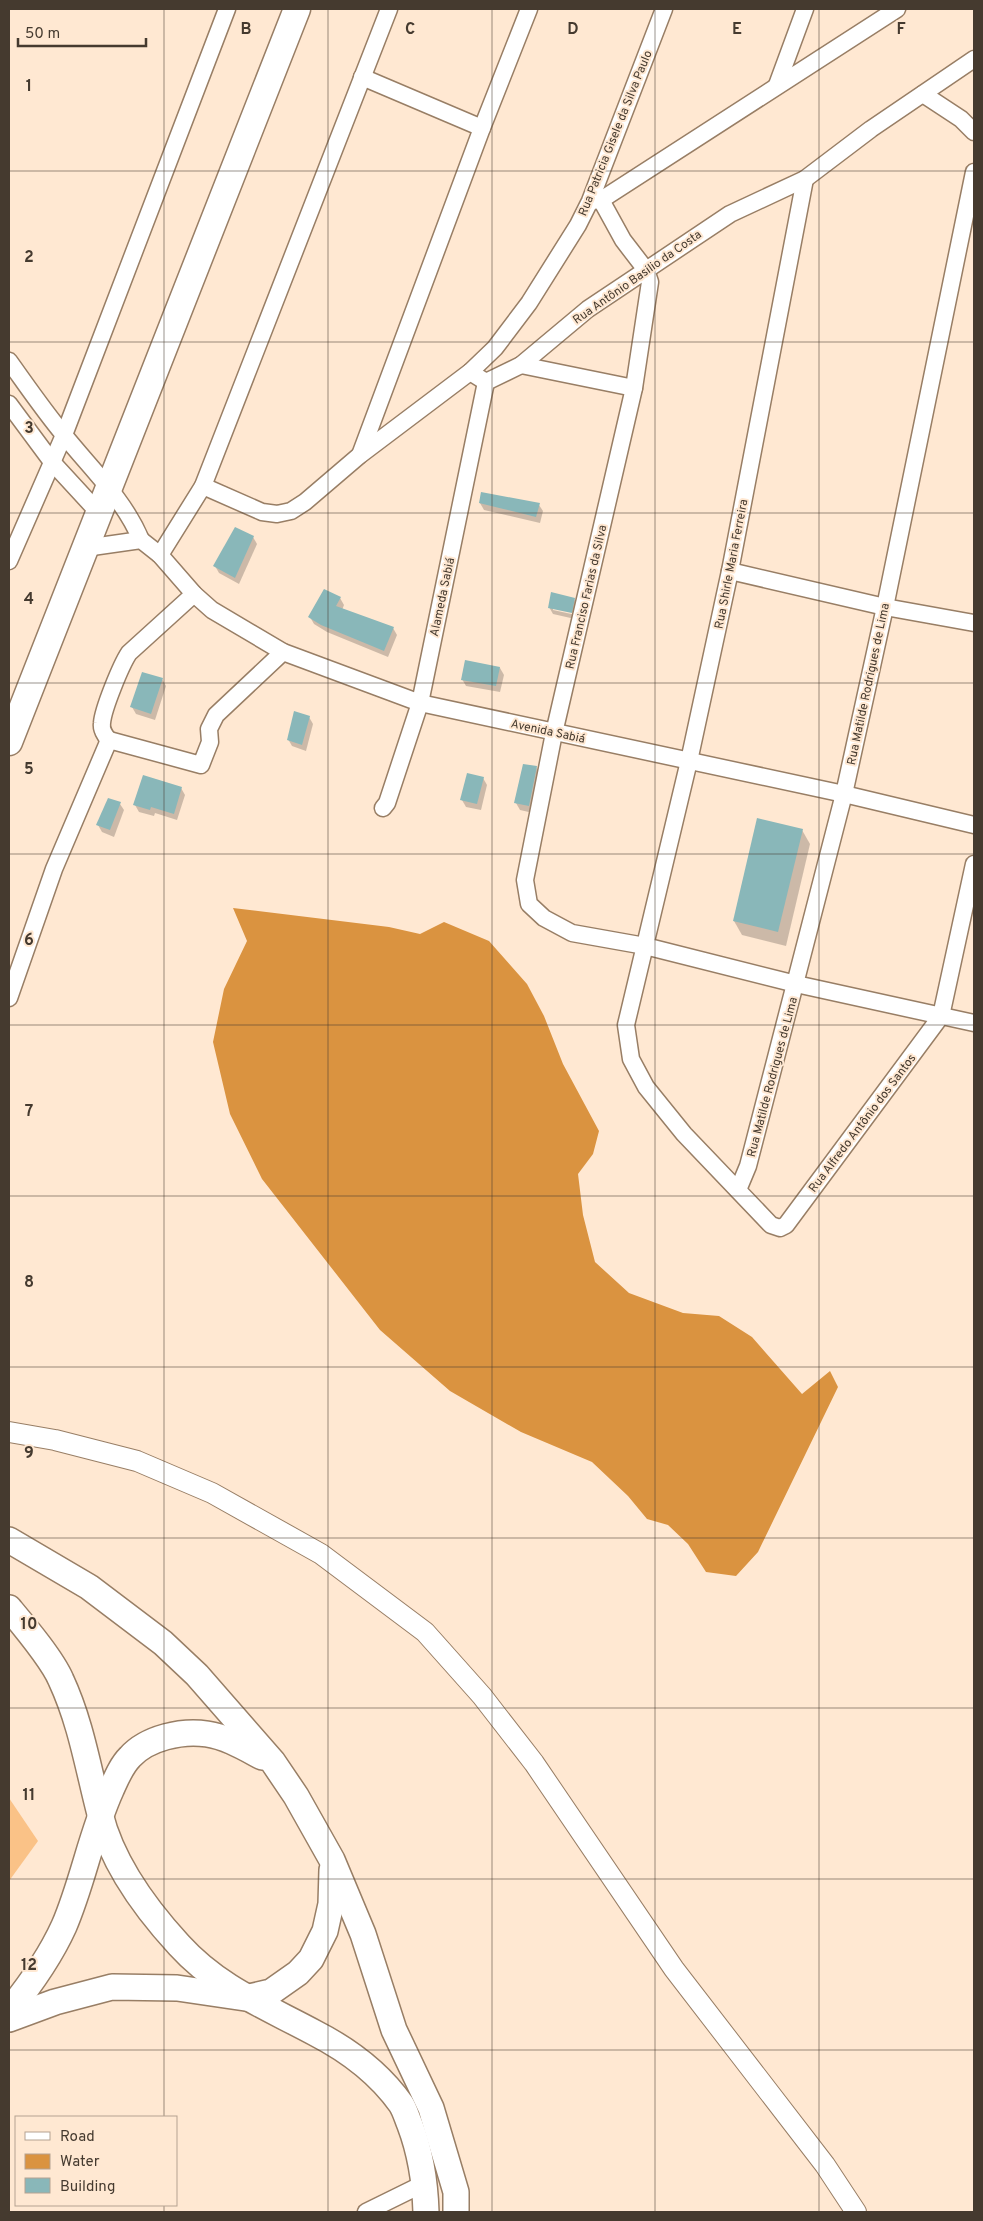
<svg xmlns="http://www.w3.org/2000/svg" width="983" height="2221" viewBox="0 0 983 2221" font-family="Overpass,sans-serif">
<style>
.green{fill:#fac287}
.water{fill:#da9340}
.shadow{fill:#0003}
.building{fill:#89b7b9}
.lines{fill:none;stroke-linecap:round;stroke-linejoin:round}
.minor-casing{stroke:#987e65;stroke-width:19}
.tertiary-casing{stroke:#987e65;stroke-width:22}
.primary-casing{stroke:#987e65;stroke-width:28}
.trunk-casing{stroke:#987e65;stroke-width:29}
.minor{stroke:#fff;stroke-width:16}
.tertiary{stroke:#fff;stroke-width:20}
.primary{stroke:#fff;stroke-width:25}
.trunk{stroke:#fff;stroke-width:26}
.grid{fill:none;stroke:#453a2f;stroke-width:1;stroke-opacity:0.55}
.labels{text-anchor:middle;stroke-width:4;stroke-linejoin:round;paint-order:stroke}
.street-label{font-size:12px;fill:#453a2f;stroke:#ffe8d2}
.grid-label{font-size:16px;text-anchor:middle;font-weight:bold;fill:#453a2f;stroke:#ffe8d2;stroke-width:4;stroke-linejoin:round;paint-order:stroke}
</style>
<rect width="100%" height="100%" fill="#ffe8d2"/>
<polygon class="green" points="9,1798 38,1841 9,1881"/>
<polygon class="water" points="233,908 389,927 420,934 444,922 489,941 527,984 544,1016 563,1064 599,1131 593,1154 578,1174 583,1215 595,1262 629,1293 683,1313 719,1316 752,1337 802,1394 830,1371 838,1387 758,1552 736,1576 706,1572 688,1544 668,1525 647,1519 628,1496 592,1462 521,1432 450,1391 380,1330 262,1179 230,1114 213,1042 224,989 247,941"/>
<g class="shadow">
<polygon points="480,503 539,505 543,511 540,523 484,510"/>
<polygon points="253,537 257,544 239,584 219,573 215,566"/>
<polygon points="340,598 344,605 342,610 393,628 397,635 388,657 327,632 314,624 310,617"/>
<polygon points="574,599 578,606 577,613 553,607 553,610 576,615 575,619 553,614 549,607"/>
<polygon points="500,668 504,675 500,692 466,686 462,679"/>
<polygon points="162,679 166,686 155,720 136,714 132,707"/>
<polygon points="309,717 313,724 306,751 292,746 288,739"/>
<polygon points="536,767 540,774 533,813 520,810 516,803"/>
<polygon points="483,778 487,785 481,810 466,807 462,800"/>
<polygon points="181,788 185,795 177,820 155,813 154,816 139,812 135,805"/>
<polygon points="120,804 124,810 114,837 102,832 98,825"/>
<polygon points="802,830 810,844 786,946 742,935 734,921"/>
</g>
<g class="building">
<polygon points="481,492 540,503 536,517 479,503"/>
<polygon points="235,527 254,536 235,578 213,566"/>
<polygon points="324,589 341,597 336,606 394,627 384,651 321,625 308,617"/>
<polygon points="551,592 575,598 572,613 548,608"/>
<polygon points="465,660 500,667 496,686 461,680"/>
<polygon points="142,672 163,678 151,714 130,707"/>
<polygon points="294,711 310,716 302,745 287,740"/>
<polygon points="523,764 537,766 529,806 514,803"/>
<polygon points="467,773 484,777 477,804 460,800"/>
<polygon points="143,775 182,787 174,814 151,807 150,810 133,805"/>
<polygon points="108,798 121,802 110,830 96,825"/>
<polygon points="757,818 803,829 778,932 733,921"/>
</g>
<g class="lines">
<defs>
<g id="minor">
<polyline points="362,77 482,128"/>
<polyline points="777,85 805,9"/>
<polyline points="923,94 961,119 974,132"/>
<polyline points="805,179 730,571 689,761 626,1025 631,1059 646,1087 684,1134 771,1225 780,1228 786,1225 941,1016 974,864"/>
<polyline points="601,200 623,240 646,270 650,282 634,388 554,733 525,880 529,904 544,918 572,933 645,946 796,984 974,1023"/>
<polyline points="591,201 601,200 897,9"/>
<path d="M9,361c18,25 35,50 55,74 27,34 60,64 77,105"/>
<polyline points="521,365 634,388"/>
<polyline points="470,372 486,382 521,365 588,309 730,214 805,179 871,129 974,59"/>
<polyline points="9,404 52,462 98,512"/>
<polyline points="360,455 482,128 529,9"/>
<polyline points="203,486 262,512 277,514 291,511 305,502 360,455 470,372 495,348 529,303 578,225 590,201 664,9"/>
<polyline points="85,548 141,540 160,555 194,594 212,610 283,652 420,703 844,794 974,825"/>
<polyline points="160,555 203,486 389,9"/>
<polyline points="9,561 64,435 227,9"/>
<polyline points="730,571 885,607 974,623"/>
<polyline points="109,740 201,765 210,742 209,729 216,715 283,652"/>
<path d="M109,740c-4,-4 -8,-11 -7,-17 1,-14 19,-58 27,-70l65,-59"/>
<polyline points="383,808 387,803 420,703 486,382"/>
<polyline points="9,998 54,869 109,740"/>
<polyline points="738,1190 748,1166 844,794 885,607 974,172"/>
<polyline points="366,2212 425,2183"/>
</g>
<polyline id="tertiary" points="9,1432 55,1440 137,1461 212,1493 321,1554 425,1632 482,1696 534,1763 674,1969 825,2165 856,2212"/>
<g id="primary">
<polyline points="9,1540 89,1587 163,1643 197,1675 273,1762 296,1796 332,1860 363,1934 394,2030 431,2108 456,2192 456,2212"/>
<path d="M9,1608c15,18 43,51 52,72 20,43 27,88 39,134 12,49 45,94 79,131 39,43 86,61 136,88 33,17 64,40 86,71 4,6 6,14 9,21 11,29 15,56 16,87"/>
<path d="M9,2011c21,-26 41,-54 55,-85 19,-44 27,-92 47,-136 5,-11 10,-24 19,-33 17,-19 52,-27 77,-23 20,3 38,14 55,23"/>
<polyline points="9,2019 55,2002 112,1987 177,1988 245,1998 271,1992 298,1973 311,1959 325,1931 331,1904 332,1870"/>
</g>
<polyline id="trunk" points="9,742 297,9"/>
</defs>
<use href="#minor" class="minor-casing"/>
<use href="#tertiary" class="tertiary-casing"/>
<use href="#primary" class="primary-casing"/>
<use href="#trunk" class="trunk-casing"/>
<use href="#minor" class="minor"/>
<use href="#tertiary" class="tertiary"/>
<use href="#primary" class="primary"/>
<use href="#trunk" class="trunk"/>
</g>
<path class="grid" d="M164,9v2108M328,9v2203M492,9v2203M655,9v2203M819,9v2203M9,171h965M9,342h965M9,513h965M9,683h965M9,854h965M9,1025h965M9,1196h965M9,1367h965M9,1538h965M9,1708h965M9,1879h965M9,2050h965M164,2205v7"/>
<g class="labels">
<g class="street-label">
<text transform="translate(615 133) rotate(-68)" y="4">Rua Patricia Gisele da Silva Paulo</text>
<text transform="translate(637 277) rotate(-35)" y="4">Rua Antônio Basilio da Costa</text>
<text transform="translate(731 564) rotate(-79)" y="4">Rua Shirle Maria Ferreira</text>
<text transform="translate(442 597) rotate(-78)" y="4">Alameda Sabiá</text>
<text transform="translate(586 597) rotate(-77)" y="4">Rua Franciso Farias da Silva</text>
<text transform="translate(868 684) rotate(-78)" y="4">Rua Matilde Rodrigues de Lima</text>
<text transform="translate(548 731) rotate(12)" y="4">Avenida Sabiá</text>
<text transform="translate(772 1077) rotate(-75)" y="4">Rua Matilde Rodrigues de Lima</text>
<text transform="translate(862 1123) rotate(-53)" y="4">Rua Alfredo Antônio dos Santos</text>
</g>
</g>
<g class="grid-label">
<text x="246" y="34">B</text>
<text x="410" y="34">C</text>
<text x="573" y="34">D</text>
<text x="737" y="34">E</text>
<text x="901" y="34">F</text>
<text x="29" y="91">1</text>
<text x="29" y="262">2</text>
<text x="29" y="433">3</text>
<text x="29" y="604">4</text>
<text x="29" y="774">5</text>
<text x="29" y="945">6</text>
<text x="29" y="1116">7</text>
<text x="29" y="1287">8</text>
<text x="29" y="1458">9</text>
<text x="29" y="1629">10</text>
<text x="29" y="1800">11</text>
<text x="29" y="1970">12</text>
</g>
<rect width="983" height="2221" fill="none" stroke="#453a2f" stroke-width="20"/>
<rect x="15" y="2116" width="162" height="90" fill="#ffe8d2" stroke="#b5a291"/>
<rect x="25" y="2132" width="25" height="8" fill="#ffffff" stroke="#b5a291"/>
<text x="60" y="2141" font-size="15" fill="#453a2f">Road</text>
<rect x="25" y="2154" width="25" height="15" fill="#da9340" stroke="#b5a291"/>
<text x="60" y="2166" font-size="15" fill="#453a2f">Water</text>
<rect x="25" y="2178" width="25" height="15" fill="#89b7b9" stroke="#b5a291"/>
<text x="60" y="2191" font-size="15" fill="#453a2f">Building</text>
<path d="M18 38v8h128v-8" fill="none" stroke="#453a2f" stroke-width="2.5"/>
<text x="25" y="38" font-size="15" fill="#453a2f" stroke="#ffe8d2" stroke-width="4" paint-order="stroke">50 m</text>
</svg>
